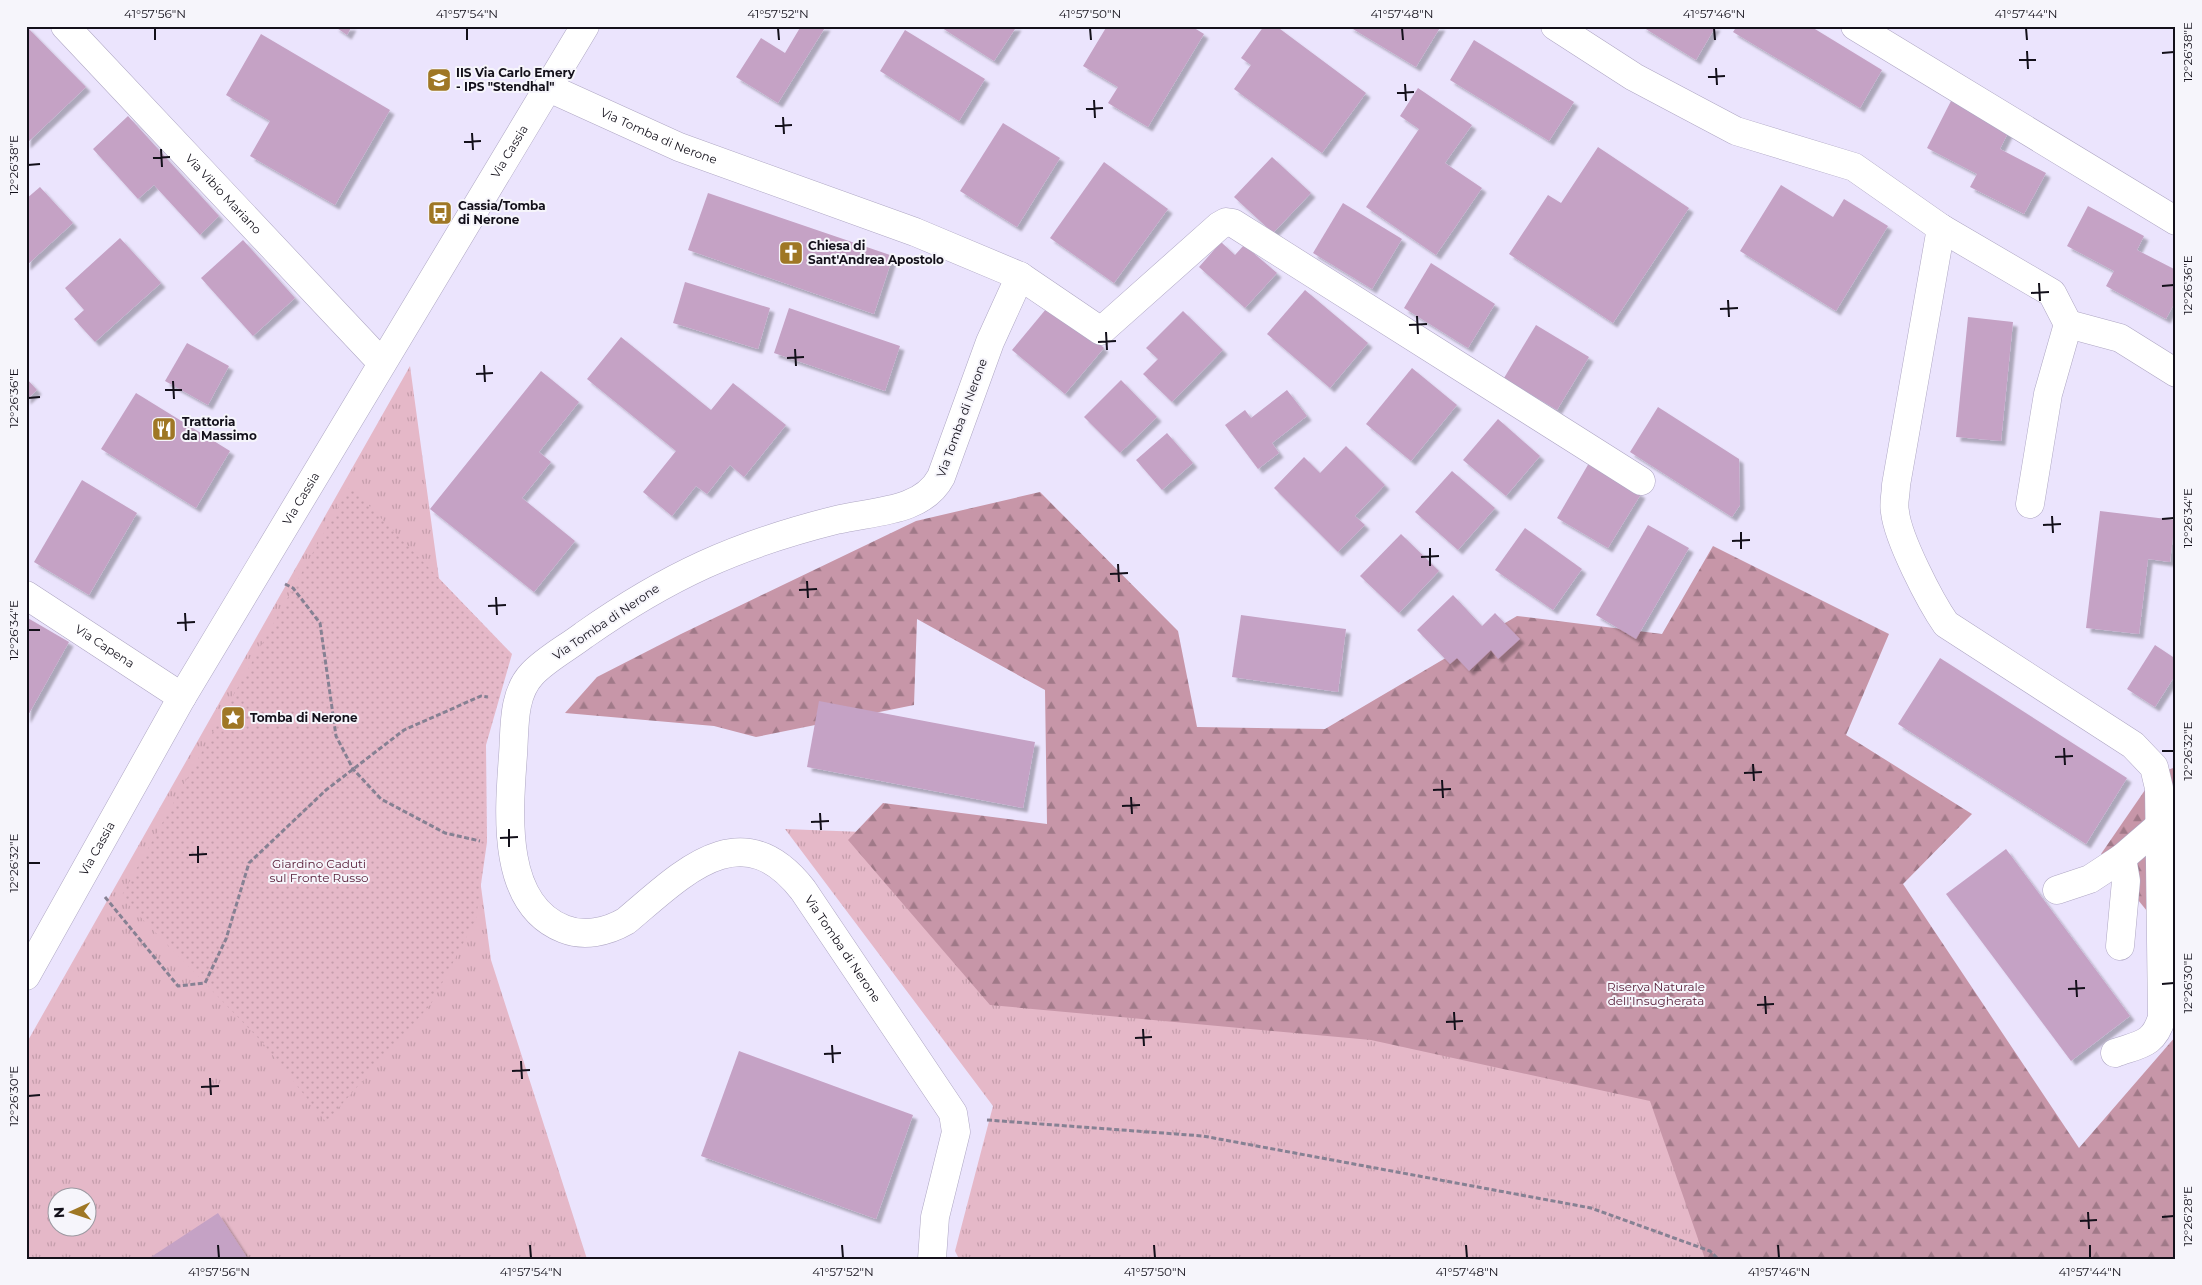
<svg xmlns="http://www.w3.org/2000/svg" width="2202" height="1285" viewBox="0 0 2202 1285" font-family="Montserrat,sans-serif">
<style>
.grass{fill:url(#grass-tufts);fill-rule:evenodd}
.forest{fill:url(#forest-firs)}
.garden{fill:url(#garden-dots)}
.building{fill:#c5a2c5;filter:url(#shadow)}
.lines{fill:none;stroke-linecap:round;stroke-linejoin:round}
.minor-casing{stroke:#aea6c3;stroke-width:29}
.major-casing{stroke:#aea6c3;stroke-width:29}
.path{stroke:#868193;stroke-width:3;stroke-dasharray:5 2.5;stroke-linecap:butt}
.minor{stroke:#fff;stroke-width:28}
.major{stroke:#fff;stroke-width:28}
.ticks{fill:none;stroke:#13101a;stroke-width:2}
.labels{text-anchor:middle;stroke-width:4;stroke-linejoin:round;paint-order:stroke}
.poi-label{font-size:12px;font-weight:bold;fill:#13101a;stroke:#f6f5fb;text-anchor:start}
.street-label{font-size:12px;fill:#13101a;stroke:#f6f5fb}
.park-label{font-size:12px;fill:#531833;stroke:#f6f5fb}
.neatline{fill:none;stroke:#13101a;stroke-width:2}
.ticks-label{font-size:12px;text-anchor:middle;fill:#13101a}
</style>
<defs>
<pattern id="grass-tufts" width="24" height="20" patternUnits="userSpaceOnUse" patternTransform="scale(1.25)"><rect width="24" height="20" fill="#e5b8c8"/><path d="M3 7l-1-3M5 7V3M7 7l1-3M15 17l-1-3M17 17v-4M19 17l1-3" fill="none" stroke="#c49dab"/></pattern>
<pattern id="forest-firs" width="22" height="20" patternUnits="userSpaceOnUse" patternTransform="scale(1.25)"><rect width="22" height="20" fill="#c796a8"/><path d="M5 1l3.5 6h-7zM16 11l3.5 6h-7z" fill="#a07988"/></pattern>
<pattern id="garden-dots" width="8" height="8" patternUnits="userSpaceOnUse" patternTransform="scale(1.25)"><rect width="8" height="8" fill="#e5b8c8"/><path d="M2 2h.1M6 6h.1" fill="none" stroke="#c49dab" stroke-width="1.8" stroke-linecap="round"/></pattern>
<filter id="shadow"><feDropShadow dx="4.5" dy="4.5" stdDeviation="1" flood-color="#0004"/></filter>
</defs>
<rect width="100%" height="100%" fill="#ebe4fd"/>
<g class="grass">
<path d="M410,366l81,594 96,299h-561v-215zM58,1198h30v30h-30z"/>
<polygon points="785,829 1099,841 2047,1259 959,1259 955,1251 993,1106"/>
</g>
<g class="forest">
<polygon points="1040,492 1178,631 1197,727 1325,729 1517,616 1662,634 1713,546 1889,634 1846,735 1972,814 1903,884 2079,1148 2176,1036 2176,1259 1705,1259 1650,1101 1371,1040 990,1005 848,840 883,803 1047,824 1045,690 917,619 914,705 756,737 714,726 565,713 597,677 681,634 916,521"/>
<polygon points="2176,767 2176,947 2101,854 2156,774"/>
</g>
<polygon class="garden" points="350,486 512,654 486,745 487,842 476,919 431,1004 326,1122 262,1042 121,897"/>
<g class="building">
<polygon points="26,26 86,87 26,144"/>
<polygon points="334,26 352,26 347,35"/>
<polygon points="801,26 826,26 778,103 736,77 761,38 785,53"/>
<polygon points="939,26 1017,26 994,61"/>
<polygon points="1107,26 1191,26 1204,34 1148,127 1108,103 1118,87 1083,66"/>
<polygon points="1264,26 1276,26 1366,93 1322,153 1234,89 1251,65 1241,58"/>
<polygon points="1348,26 1441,26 1416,67"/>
<polygon points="1641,26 1716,26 1696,60"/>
<polygon points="1737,26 1810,26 1882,70 1860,108 1733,32"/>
<polygon points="905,30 985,79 959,121 880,71"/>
<polygon points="261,34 390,110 335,205 250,156 270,121 226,95"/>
<polygon points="1474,40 1574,102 1549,141 1450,80"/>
<polygon points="1418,88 1472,125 1445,163 1482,188 1436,255 1366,207 1419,129 1400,116"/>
<polygon points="1952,99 2010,129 2000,149 2046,173 2024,214 1970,187 1977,174 1927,148"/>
<polygon points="128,116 219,216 200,235 154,185 138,199 93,149"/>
<polygon points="1003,123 1060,158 1017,227 960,191"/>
<polygon points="1598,147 1689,208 1613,323 1509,254 1548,195 1561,203"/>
<polygon points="1272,157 1311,193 1273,233 1234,197"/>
<polygon points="1104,162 1168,209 1114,283 1050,238"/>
<polygon points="1781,185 1833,217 1844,199 1888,226 1836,311 1740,251"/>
<polygon points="40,187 73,223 26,266 26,199"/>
<polygon points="708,193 893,256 874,314 688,250"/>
<polygon points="1343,203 1402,239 1372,289 1313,253"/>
<polygon points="2088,206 2144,236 2137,250 2176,270 2176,300 2166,319 2106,286 2114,271 2067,246"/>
<polygon points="120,238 161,283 95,342 74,319 84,310 65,288"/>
<polygon points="243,240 295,298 253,336 201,278"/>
<polygon points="1221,242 1235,255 1244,245 1277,273 1245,308 1199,267"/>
<polygon points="1431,263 1495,304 1468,348 1404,308"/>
<polygon points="685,282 770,308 758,349 673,323"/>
<polygon points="1305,290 1368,343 1330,388 1267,334"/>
<polygon points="1051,303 1104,348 1065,394 1012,350"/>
<polygon points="789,308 900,346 885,391 774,353"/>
<polygon points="1183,311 1223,350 1172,402 1143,374 1158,359 1146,348"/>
<polygon points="1968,317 2013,322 2001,441 1956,437"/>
<polygon points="1536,325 1589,357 1557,410 1504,378"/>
<polygon points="621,337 711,410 733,383 786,425 744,477 730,465 707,494 696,486 672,516 643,492 676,451 587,379"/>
<polygon points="187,343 229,366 208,405 165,381"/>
<polygon points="1412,368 1457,405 1411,461 1366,424"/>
<polygon points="541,371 579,402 539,452 551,462 522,498 575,541 534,592 430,509"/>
<polygon points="26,378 37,390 26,400"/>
<polygon points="1121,380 1157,417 1120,453 1084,417"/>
<polygon points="1287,390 1307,416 1272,443 1279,453 1258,469 1225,425 1245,410 1251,418"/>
<polygon points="136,393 230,451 196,508 101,449"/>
<polygon points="1658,407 1739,459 1740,505 1732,517 1630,452"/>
<polygon points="1498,419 1540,456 1506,496 1463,460"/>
<polygon points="1167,433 1193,463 1162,490 1136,460"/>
<polygon points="1346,446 1385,485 1355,516 1365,525 1338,552 1274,488 1304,457 1320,473"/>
<polygon points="1589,463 1641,494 1608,548 1557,518"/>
<polygon points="1452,471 1495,508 1458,550 1415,512"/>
<polygon points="82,480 137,513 89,595 34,562"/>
<polygon points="2100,511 2175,520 2170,562 2148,559 2139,634 2086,628"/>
<polygon points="1648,525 1689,548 1636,639 1596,615"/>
<polygon points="1525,528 1582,569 1553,610 1495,570"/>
<polygon points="1401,534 1439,571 1399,613 1360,576"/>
<polygon points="1453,595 1482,626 1495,613 1520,639 1498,659 1491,650 1469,671 1457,658 1450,664 1417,630"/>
<polygon points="1241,615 1346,629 1338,692 1232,677"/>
<polygon points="26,617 69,642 26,719"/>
<polygon points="2155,645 2176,659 2176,674 2155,707 2127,689"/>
<polygon points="1940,658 2127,778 2086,844 1898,724"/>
<polygon points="819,701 1035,742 1023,808 807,767"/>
<polygon points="2006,849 2130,1016 2071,1061 1946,894"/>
<polygon points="739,1051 913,1115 876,1219 701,1156"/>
<polygon points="218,1213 248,1259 148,1259"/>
</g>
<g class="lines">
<defs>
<g id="minor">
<path id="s1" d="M65,26l317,337"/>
<polyline points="1555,26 1634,77 1736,131 1854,167 1941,228 2052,293 2068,324 2048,394 2030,504"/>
<polyline points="1855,26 2176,221"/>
<path id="s2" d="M549,88l130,59 236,85 105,44 -30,66 -49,135c-19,36 -69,34 -105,43 -100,25 -168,56 -252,115 -17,13 -38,24 -52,39 -20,21 -17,55 -19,81 -4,56 -13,149 51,174 20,8 43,3 62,-8 55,-46 115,-111 177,-31l150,223 3,19 -21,85 -3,42"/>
<path d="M1941,228l-45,257c0,9 -3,18 -1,27 3,27 35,89 51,112l187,121 21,22 5,21 3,229c-8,28 -22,27 -47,36"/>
<polyline points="1020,276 1101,331 1219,226 1226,222 1233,223 1641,481"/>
<polyline points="2068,324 2120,338 2176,373"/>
<path id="s3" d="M26,595l156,102"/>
<polyline points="2057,890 2090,879 2122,858 2159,826"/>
<polyline points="2120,946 2126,881 2122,858"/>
</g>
<g id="major">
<path id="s4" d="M26,976l156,-279 403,-671"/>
</g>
</defs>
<use href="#minor" class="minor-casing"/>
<use href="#major" class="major-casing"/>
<g class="path">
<polyline points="285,584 293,588 320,623 336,736 353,769 381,799 445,833 480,841"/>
<polyline points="105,897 178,986 205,983 226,939 249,863 326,790 404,730 481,696 488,697"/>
<polyline points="987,1120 1203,1136 1591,1208 1710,1251 1718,1259"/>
</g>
<use href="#minor" class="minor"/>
<use href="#major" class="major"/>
</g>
<path class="ticks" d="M155,28v12M467,28v12M778,28l1,12M1090,28l1,12M1402,28l1,12M1714,28l1,12M2026,28l1,12M2027,51l1,18M2162,53l12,-1M2019,60h17M1716,68l1,17M1708,77l17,-1M1405,84l1,17M1397,93l17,-1M1094,100l1,18M1086,109l17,-1M783,117l1,17M775,126l17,-1M472,133l1,17M464,142l17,-1M161,149l1,18M153,158l17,-1M28,165l12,-1M2039,283l1,18M2162,286l12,-1M2031,293l18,-1M1728,300l1,17M1720,309l18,-1M1417,316l1,18M1409,325l18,-1M1106,332l1,18M1098,342l18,-1M795,349l1,17M787,358l17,-1M484,365l1,17M476,374l17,-1M173,381l1,18M165,390h17M28,398l12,-1M2052,516l1,17M2162,519l12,-1M2043,525l18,-1M1741,532v17M1732,541l18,-1M1430,548v18M1421,557l18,-1M1118,564l1,18M1110,574l18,-1M807,581l1,17M799,590l18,-1M496,597l1,18M488,606l18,-1M185,613l1,18M177,623l18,-1M28,630h12M2064,748l1,17M2162,751h12M2055,757l18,-1M1753,764l1,17M1744,773l18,-1M1442,780l1,18M1433,790l18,-1M1131,797l1,17M1122,806l18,-1M820,813l1,17M811,822l18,-1M509,829v18M500,838l18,-1M198,846v17M189,855l18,-1M28,863h12M2076,980l1,17M2162,984l12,-1M2068,989l17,-1M1765,996l1,18M1757,1005l17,-1M1454,1012l1,18M1446,1022l17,-1M1143,1029l1,17M1135,1038l17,-1M832,1045l1,18M824,1054l17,-1M521,1061l1,18M512,1071l18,-1M210,1078l1,17M201,1087l18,-1M28,1096l12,-1M2088,1212l1,17M2162,1217l12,-1M2080,1221l17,-1M218,1245l1,13M530,1245l1,13M842,1245l1,13M1154,1245l1,13M1466,1245l1,13M1778,1245l1,13M2090,1245v13"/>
<defs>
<symbol id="school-square" viewBox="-11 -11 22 22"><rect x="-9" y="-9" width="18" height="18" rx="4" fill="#9f7725" stroke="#f6f5fb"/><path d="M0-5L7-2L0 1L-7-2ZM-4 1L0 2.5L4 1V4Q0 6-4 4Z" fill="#fff"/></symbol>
<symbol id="bus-square" viewBox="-11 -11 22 22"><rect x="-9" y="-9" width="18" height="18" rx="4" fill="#9f7725" stroke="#f6f5fb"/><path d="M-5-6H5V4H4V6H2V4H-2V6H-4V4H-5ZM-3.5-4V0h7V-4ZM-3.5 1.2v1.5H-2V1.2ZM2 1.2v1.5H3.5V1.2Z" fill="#fff"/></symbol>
<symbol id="church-square" viewBox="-11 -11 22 22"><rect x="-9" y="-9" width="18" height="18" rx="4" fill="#9f7725" stroke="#f6f5fb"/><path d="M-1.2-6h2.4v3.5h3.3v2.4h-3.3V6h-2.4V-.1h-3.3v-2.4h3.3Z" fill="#fff"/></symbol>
<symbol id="restaurant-square" viewBox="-11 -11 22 22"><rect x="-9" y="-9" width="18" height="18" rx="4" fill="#9f7725" stroke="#f6f5fb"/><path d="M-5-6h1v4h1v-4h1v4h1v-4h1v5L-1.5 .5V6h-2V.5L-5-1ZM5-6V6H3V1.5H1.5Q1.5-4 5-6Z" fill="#fff"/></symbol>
<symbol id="sight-square" viewBox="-11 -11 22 22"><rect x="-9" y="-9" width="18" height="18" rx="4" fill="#9f7725" stroke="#f6f5fb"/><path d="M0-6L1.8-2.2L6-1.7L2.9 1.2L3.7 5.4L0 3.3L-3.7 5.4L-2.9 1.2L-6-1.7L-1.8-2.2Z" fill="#fff"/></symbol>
</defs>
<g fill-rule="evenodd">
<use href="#school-square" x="425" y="66" width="28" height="28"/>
<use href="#bus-square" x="426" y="199" width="28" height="28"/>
<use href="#church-square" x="777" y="239" width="28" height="28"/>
<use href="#restaurant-square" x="150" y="415" width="28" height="28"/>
<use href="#sight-square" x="219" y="704" width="28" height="28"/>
</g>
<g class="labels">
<g class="poi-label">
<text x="456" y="77">IIS Via Carlo Emery<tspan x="456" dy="14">- IPS "Stendhal"</tspan></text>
<text x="458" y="210">Cassia/Tomba<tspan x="458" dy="14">di Nerone</tspan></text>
<text x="808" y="250">Chiesa di<tspan x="808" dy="14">Sant'Andrea Apostolo</tspan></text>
<text x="182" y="426">Trattoria<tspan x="182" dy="14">da Massimo</tspan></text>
<text x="250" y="722">Tomba di Nerone</text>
</g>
<g class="street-label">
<text dy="4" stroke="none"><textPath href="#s2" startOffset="120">Via Tomba di Nerone</textPath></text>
<text dy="4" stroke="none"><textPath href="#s4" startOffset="956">Via Cassia</textPath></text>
<text dy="4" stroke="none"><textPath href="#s1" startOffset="231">Via Vibio Mariano</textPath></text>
<text transform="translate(962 418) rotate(-70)" y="4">Via Tomba di Nerone</text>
<text dy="4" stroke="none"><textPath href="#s4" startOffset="551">Via Cassia</textPath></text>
<text transform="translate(606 622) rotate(-34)" y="4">Via Tomba di Nerone</text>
<text dy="4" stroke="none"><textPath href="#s3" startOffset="94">Via Capena</textPath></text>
<text dy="4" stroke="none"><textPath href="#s4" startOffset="146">Via Cassia</textPath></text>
<text dy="4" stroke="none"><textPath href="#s2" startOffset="1812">Via Tomba di Nerone</textPath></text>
</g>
<g class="park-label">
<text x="319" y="868">Giardino Caduti<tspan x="319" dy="14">sul Fronte Russo</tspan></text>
<text x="1656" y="991">Riserva Naturale<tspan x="1656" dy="14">dell'Insugherata</tspan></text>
</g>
</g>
<rect width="2202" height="1285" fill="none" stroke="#f6f5fb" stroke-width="55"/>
<g transform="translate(72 1212) rotate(267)"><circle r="24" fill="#f6f5fb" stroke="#9b99a1"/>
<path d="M0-4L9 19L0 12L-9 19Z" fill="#9f7725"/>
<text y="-8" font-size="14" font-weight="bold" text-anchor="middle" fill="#13101a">N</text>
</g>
<rect x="28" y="28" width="2146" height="1230" class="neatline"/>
<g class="ticks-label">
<text x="155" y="18">41°57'56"N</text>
<text x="467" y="18">41°57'54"N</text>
<text x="778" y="18">41°57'52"N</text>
<text x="1090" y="18">41°57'50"N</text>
<text x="1402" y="18">41°57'48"N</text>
<text x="1714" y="18">41°57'46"N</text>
<text x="2026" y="18">41°57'44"N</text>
<text transform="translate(2188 52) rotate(-90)" y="4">12°26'38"E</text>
<text transform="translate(14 165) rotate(-90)" y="4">12°26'38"E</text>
<text transform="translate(2188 285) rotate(-90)" y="4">12°26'36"E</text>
<text transform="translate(14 398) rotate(-90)" y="4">12°26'36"E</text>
<text transform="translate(2188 518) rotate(-90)" y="4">12°26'34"E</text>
<text transform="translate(14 630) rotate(-90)" y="4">12°26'34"E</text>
<text transform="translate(2188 751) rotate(-90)" y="4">12°26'32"E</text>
<text transform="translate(14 863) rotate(-90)" y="4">12°26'32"E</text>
<text transform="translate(2188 983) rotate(-90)" y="4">12°26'30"E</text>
<text transform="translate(14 1096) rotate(-90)" y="4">12°26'30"E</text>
<text transform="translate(2188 1216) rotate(-90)" y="4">12°26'28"E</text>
<text x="219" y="1276">41°57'56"N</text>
<text x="531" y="1276">41°57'54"N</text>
<text x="843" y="1276">41°57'52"N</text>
<text x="1155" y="1276">41°57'50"N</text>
<text x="1467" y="1276">41°57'48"N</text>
<text x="1779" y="1276">41°57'46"N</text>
<text x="2090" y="1276">41°57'44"N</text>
</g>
</svg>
